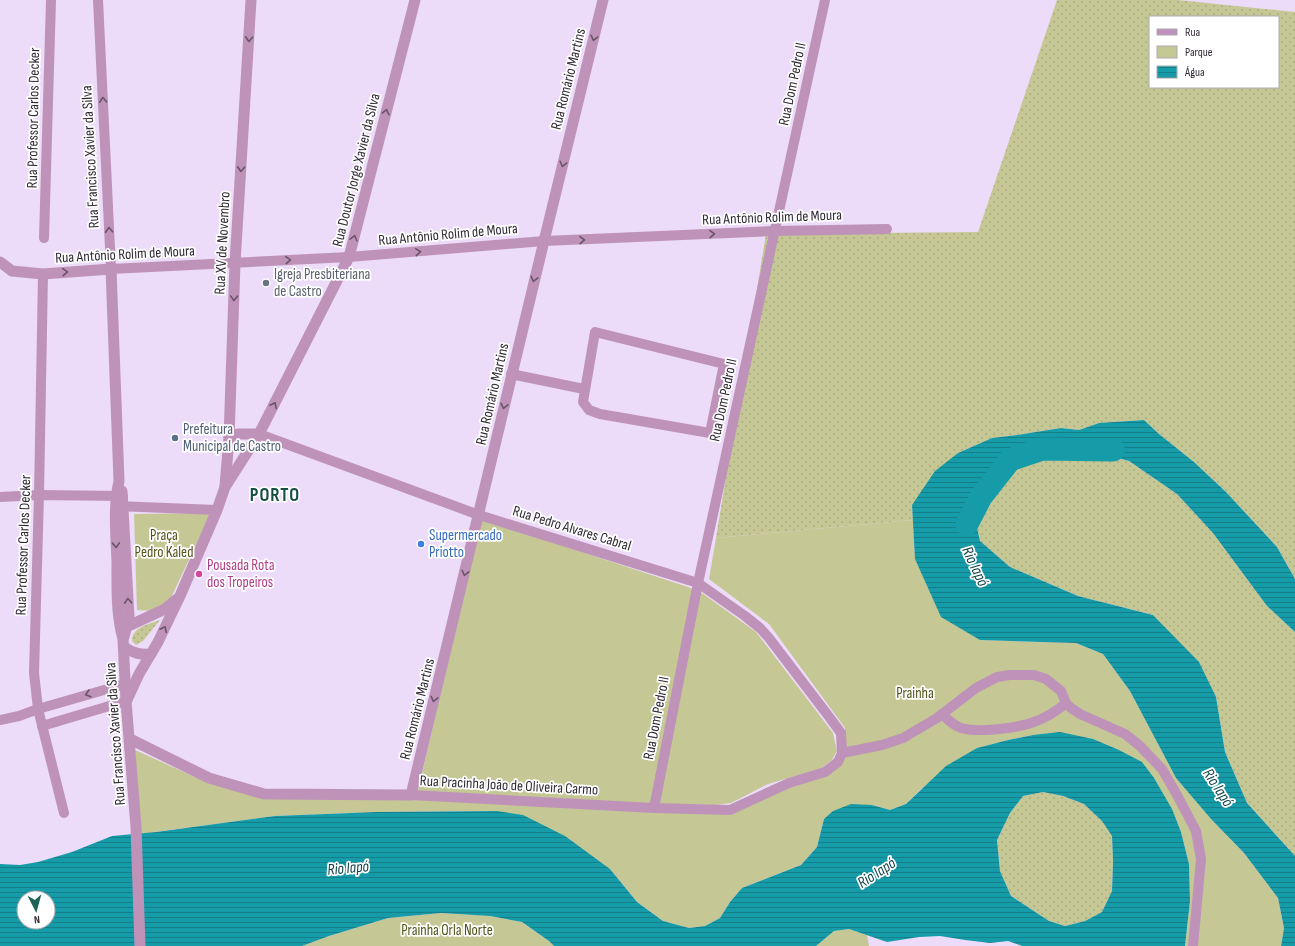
<svg xmlns="http://www.w3.org/2000/svg" width="1295" height="946" viewBox="0 0 1295 946" font-family="'Sofia Sans Condensed',sans-serif">
<style>
.grass{fill:url(#grass-dots);fill-rule:evenodd}
.park{fill:#c5c895}
.water{fill:url(#water-rules);fill-rule:evenodd}
.lines{fill:none;stroke-linecap:round;stroke-linejoin:round}
.river{stroke:#169ca9;stroke-width:23}
.minor{stroke:#bf93b9;stroke-width:10}
.tertiary{stroke:#bf93b9;stroke-width:11}
.oneway{stroke:#6a546a}
.worship-dot{fill:#6b7280;stroke:#fff;stroke-width:1.5}
.service-dot{fill:#5c6f8a;stroke:#fff;stroke-width:1.5}
.shop-dot{fill:#3f7fe0;stroke:#fff;stroke-width:1.5}
.hotel-dot{fill:#d1479c;stroke:#fff;stroke-width:1.5}
.labels{text-anchor:middle;stroke-width:3.5;stroke-linejoin:round;paint-order:stroke}
.street-label{font-size:15px;fill:#312a35;stroke:#fff}
.worship-label{font-size:15px;fill:#5b616d;stroke:#fff;text-anchor:start}
.service-label{font-size:15px;fill:#4e5e75;stroke:#fff;text-anchor:start}
.park-label{font-size:15px;fill:#525418;stroke:#fff}
.shop-label{font-size:15px;fill:#366cbe;stroke:#fff;text-anchor:start}
.hotel-label{font-size:15px;fill:#b23c85;stroke:#fff;text-anchor:start}
.water-label{font-size:16px;font-style:italic;fill:#11454b;stroke:#fff}
.district-label{font-size:19px;font-weight:bold;letter-spacing:1px;fill:#184f45;stroke:#fff}
</style>
<defs>
<pattern id="grass-dots" width="8" height="8" patternUnits="userSpaceOnUse"><rect width="8" height="8" fill="#c5c895"/><path d="M2 2h.1M6 6h.1" fill="none" stroke="#aaac81" stroke-width="1.8" stroke-linecap="round"/></pattern>
<pattern id="water-rules" width="6" height="5" patternUnits="userSpaceOnUse"><rect width="6" height="5" fill="#169ca9"/><path d="M0 2.5h6" fill="none" stroke="#157f8a"/></pattern>
</defs>
<rect width="100%" height="100%" fill="#ecdbf9"/>
<g class="grass">
<path d="M1057,0h121l117,12v567l-18,-32 -51,-55 -32,-30 -35,-28 -15,-14 -45,3 -20,7 -18,-2 -44,7 -25,3 -34,15 -46,52 1,15 -197,18 50,-304 212,-2zM1150,17h128v70h-128z"/>
<polygon points="1042,449 1087,450 1129,461 1177,494 1213,533 1267,606 1295,632 1295,856 1247,803 1225,752 1216,697 1153,615 1078,596 1010,567 980,541 975,519 981,497 1010,460"/>
<path d="M160,620l-17,21 -7,4 -4,-4c0,-14 17,-17 28,-21z"/>
<polygon points="1043,792 1063,796 1084,804 1102,821 1112,836 1113,861 1112,891 1102,912 1085,921 1065,926 1049,921 1011,896 1000,871 997,840 1010,813 1023,796"/>
</g>
<g class="park">
<polygon points="211,513 168,604 154,611 137,610 134,514"/>
<polygon points="481,519 688,587 702,593 756,632 833,733 837,751 832,760 820,769 768,784 731,803 715,805 653,804 418,791"/>
<polygon points="913,520 915,559 980,640 1076,643 1103,654 1130,691 1176,778 1211,819 1244,853 1278,898 1284,928 1281,946 1185,946 1190,901 1189,864 1181,832 1033,735 1008,740 977,748 922,788 906,804 890,810 872,805 824,819 817,847 801,865 742,888 730,902 720,918 705,926 689,928 663,921 637,902 610,869 497,811 376,812 275,816 140,834 135,750 206,782 228,789 259,796 433,797 730,813 790,786 823,775 844,755 845,728 769,624 709,579 716,538"/>
<polygon points="441,913 490,916 522,922 549,941 554,946 302,946 329,936 388,918"/>
<polygon points="849,929 867,935 869,946 816,946 834,931"/>
</g>
<g class="water">
<polygon points="1144,420 1159,434 1194,462 1226,492 1277,547 1295,579 1295,632 1267,606 1213,533 1177,494 1129,461 1087,450 1042,449 1010,460 981,497 975,519 980,541 1010,567 1078,596 1153,615 1199,662 1216,697 1225,752 1247,803 1295,856 1295,946 1281,946 1284,928 1278,898 1244,853 1211,819 1176,778 1130,691 1103,654 1076,643 980,640 941,617 915,559 912,505 935,471 958,453 992,438 1017,435 1061,428 1079,430 1099,423"/>
<path d="M1060,732l33,7 26,11 23,12 12,16 18,31 9,23 8,32 1,37 -5,45h-163l-14,-5 -18,2 -25,-3 -25,-4 -21,1 -32,5 -38,-13 -15,2 -18,15h-262l-5,-5 -27,-19 -32,-6 -49,-3 -53,5 -59,18 -27,10h-302v-82l20,1 18,-3 34,-10 40,-16 44,-4 119,-16 101,-4 121,-1 26,4 42,21 45,33 27,33 26,19 26,7 16,-2 15,-8 10,-16 12,-14 59,-23 16,-18 7,-28 9,-8 18,-7 21,1 18,5 16,-6 40,-38 31,-18 31,-8 25,-5zM1043,792l20,4 21,8 18,17 10,15 1,25 -1,30 -10,21 -17,9 -20,5 -16,-5 -38,-25 -11,-25 -3,-31 13,-27 13,-17zM24,898h24v24h-24z"/>
</g>
<g class="lines">
<polyline class="river" points="967,524 981,497 1010,460 1042,449 1113,450"/>
<g class="minor">
<polyline points="98,0 111,269 349,257 544,241 775,231 887,229"/>
<polyline points="44,238 51,0"/>
<polyline points="43,274 39,495 34,673 38,709 64,813"/>
<polygon points="595,332 724,364 710,433 600,414 589,410 583,402"/>
<polyline points="511,374 584,389"/>
<polyline points="259,434 479,515 698,583 745,616 760,628 769,638 830,718 841,733 842,753 838,762 825,772 789,783 730,810 654,808 411,795"/>
<polyline points="0,497 39,495 123,496"/>
<polyline points="116,506 217,510"/>
<path d="M942,714c6,6 11,11 19,14 16,5 55,0 70,-5 12,-4 26,-12 35,-20"/>
<polyline points="0,720 19,716 38,709 125,684"/>
<polyline points="42,726 126,701"/>
<polyline points="842,753 882,745 903,738 937,718 976,688 997,677 1010,675 1034,675 1046,679 1061,691 1066,703 1071,708 1080,714 1125,734 1140,746 1162,769 1177,795 1196,831 1201,859 1193,946"/>
<polyline points="654,808 698,583 825,0"/>
</g>
<g class="tertiary">
<path d="M0,262l12,9 31,3 68,-5 8,212c-6,26 -3,54 -2,81 0,26 -1,52 6,77l3,62 10,126 4,119"/>
<polyline points="229,438 238,434 259,434"/>
<polyline points="225,486 229,438 235,263 251,0"/>
<polyline points="122,491 129,617 124,637"/>
<polyline points="122,629 165,609 177,599"/>
<path d="M124,647c9,6 16,8 27,7"/>
<polyline points="127,700 139,674 158,642 180,596 217,510 225,487 259,434 349,257 415,0"/>
<polyline points="130,739 209,778 264,794 411,795 544,241 603,0"/>
</g>
</g>
<defs><path id="oneway-chevron" d="M-2-3.5L2.5 0L-2 3.5" fill="none" stroke-width="1.6" stroke-linecap="round" stroke-linejoin="round"/></defs>
<g class="oneway">
<use href="#oneway-chevron" transform="translate(594 38) rotate(104)"/>
<use href="#oneway-chevron" transform="translate(249 39) rotate(93)"/>
<use href="#oneway-chevron" transform="translate(103 100) rotate(-93)"/>
<use href="#oneway-chevron" transform="translate(386 112) rotate(-76)"/>
<use href="#oneway-chevron" transform="translate(563 164) rotate(104)"/>
<use href="#oneway-chevron" transform="translate(241 169) rotate(93)"/>
<use href="#oneway-chevron" transform="translate(109 230) rotate(-93)"/>
<use href="#oneway-chevron" transform="translate(712 234) rotate(-2)"/>
<use href="#oneway-chevron" transform="translate(354 238) rotate(-76)"/>
<use href="#oneway-chevron" transform="translate(582 240) rotate(-2)"/>
<use href="#oneway-chevron" transform="translate(418 252) rotate(-5)"/>
<use href="#oneway-chevron" transform="translate(288 260) rotate(-3)"/>
<use href="#oneway-chevron" transform="translate(65 272) rotate(-4)"/>
<use href="#oneway-chevron" transform="translate(534 279) rotate(104)"/>
<use href="#oneway-chevron" transform="translate(234 298) rotate(92)"/>
<use href="#oneway-chevron" transform="translate(274 405) rotate(-63)"/>
<use href="#oneway-chevron" transform="translate(504 406) rotate(103)"/>
<use href="#oneway-chevron" transform="translate(116 545) rotate(88)"/>
<use href="#oneway-chevron" transform="translate(465 573) rotate(104)"/>
<use href="#oneway-chevron" transform="translate(128 601) rotate(-93)"/>
<use href="#oneway-chevron" transform="translate(164 629) rotate(-64)"/>
<use href="#oneway-chevron" transform="translate(88 694) rotate(164)"/>
<use href="#oneway-chevron" transform="translate(434 699) rotate(104)"/>
</g>
<circle class="worship-dot" cx="266" cy="283" r="4"/>
<circle class="service-dot" cx="175" cy="438" r="4"/>
<circle class="shop-dot" cx="421" cy="544" r="4"/>
<circle class="hotel-dot" cx="199" cy="574" r="4"/>
<g class="labels">
<g class="street-label">
<text transform="translate(568 79) rotate(-76)" y="5">Rua Romário Martins</text>
<text transform="translate(792 84) rotate(-78)" y="5">Rua Dom Pedro II</text>
<text transform="translate(33 118) rotate(-89)" y="5">Rua Professor Carlos Decker</text>
<text transform="translate(90 157) rotate(-93)" y="5">Rua Francisco Xavier da Silva</text>
<text transform="translate(356 170) rotate(-76)" y="5">Rua Doutor Jorge Xavier da Silva</text>
<text transform="translate(772 217) rotate(-2)" y="5">Rua Antônio Rolim de Moura</text>
<text transform="translate(448 234) rotate(-5)" y="5">Rua Antônio Rolim de Moura</text>
<text transform="translate(222 243) rotate(-87)" y="5">Rua XV de Novembro</text>
<text transform="translate(125 254) rotate(-3)" y="5">Rua Antônio Rolim de Moura</text>
<text transform="translate(492 394) rotate(-77)" y="5">Rua Romário Martins</text>
<text transform="translate(723 400) rotate(-78)" y="5">Rua Dom Pedro II</text>
<text transform="translate(572 528) rotate(17)" y="5">Rua Pedro Alvares Cabral</text>
<text transform="translate(23 545) rotate(-88)" y="5">Rua Professor Carlos Decker</text>
<text transform="translate(417 709) rotate(-76)" y="5">Rua Romário Martins</text>
<text transform="translate(656 718) rotate(-79)" y="5">Rua Dom Pedro II</text>
<text transform="translate(115 734) rotate(-94)" y="5">Rua Francisco Xavier da Silva</text>
<text transform="translate(509 785) rotate(3)" y="5">Rua Pracinha João de Oliveira Carmo</text>
</g>
<g class="worship-label">
<text x="274" y="279">Igreja Presbiteriana<tspan x="274" dy="17">de Castro</tspan></text>
</g>
<g class="service-label">
<text x="183" y="434">Prefeitura<tspan x="183" dy="17">Municipal de Castro</tspan></text>
</g>
<g class="park-label">
<text x="164" y="540">Praça<tspan x="164" dy="17">Pedro Kaled</tspan></text>
<text x="915" y="698">Prainha</text>
<text x="447" y="935">Prainha Orla Norte</text>
</g>
<g class="shop-label">
<text x="429" y="540">Supermercado<tspan x="429" dy="17">Priotto</tspan></text>
</g>
<g class="hotel-label">
<text x="207" y="570">Pousada Rota<tspan x="207" dy="17">dos Tropeiros</tspan></text>
</g>
<g class="water-label">
<text transform="translate(976 566) rotate(65)" y="6">Rio Iapó</text>
<text transform="translate(1219 787) rotate(57)" y="6">Rio Iapó</text>
<text transform="translate(348 867) rotate(-5)" y="6">Rio Iapó</text>
<text transform="translate(876 872) rotate(-33)" y="6">Rio Iapó</text>
</g>
<g class="district-label">
<text x="275" y="501">PORTO</text>
</g>
</g>
<rect x="1149" y="16" width="130" height="72" fill="#ffffff" stroke="#adaaae"/>
<rect x="1157" y="29" width="20" height="6" fill="#bf93b9" stroke="#adaaae"/>
<text x="1185" y="36" font-size="12" fill="#312a35">Rua</text>
<rect x="1157" y="46" width="20" height="12" fill="#c5c895" stroke="#adaaae"/>
<text x="1185" y="56" font-size="12" fill="#312a35">Parque</text>
<rect x="1157" y="66" width="20" height="12" fill="url(#water-rules)" stroke="#adaaae"/>
<text x="1185" y="76" font-size="12" fill="#312a35">Água</text>
<g transform="translate(36 910) rotate(174)"><circle r="19" fill="#ffffff" stroke="#adaaae"/>
<path d="M0-3L7 15L0 10L-7 15Z" fill="#1d6456"/>
<text y="-6" font-size="11" font-weight="bold" text-anchor="middle" fill="#312a35">N</text>
</g>
</svg>
